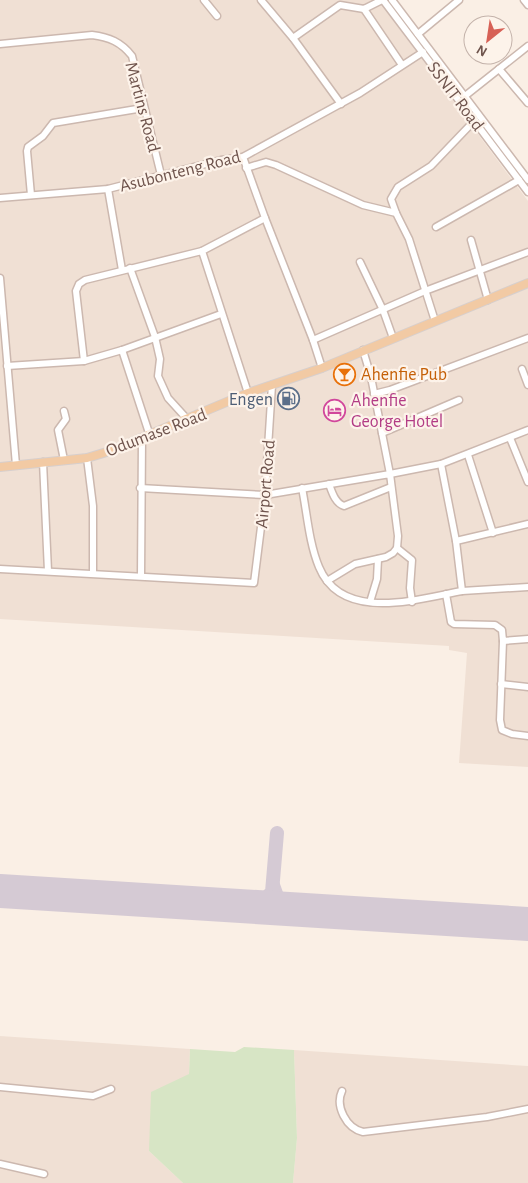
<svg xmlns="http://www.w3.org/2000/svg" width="528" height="1183" viewBox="0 0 528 1183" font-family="'Alegreya Sans',sans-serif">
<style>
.residential{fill:#f0e0d4}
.green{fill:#d7e5c5}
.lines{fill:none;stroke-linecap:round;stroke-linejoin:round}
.taxiway{stroke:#d5cad4;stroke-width:14}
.runway{stroke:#d5cad4;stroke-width:34}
.minor-casing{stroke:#ccb8af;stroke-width:9}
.major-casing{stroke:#d7cfcd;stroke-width:10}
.minor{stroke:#fff;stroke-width:6}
.major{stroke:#f2caa4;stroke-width:8}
.labels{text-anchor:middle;stroke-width:4.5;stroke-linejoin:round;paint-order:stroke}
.street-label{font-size:18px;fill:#6f544d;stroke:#fdf3ea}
.food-label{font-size:18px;fill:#c56008;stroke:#fdf3ea;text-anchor:start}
.service-label{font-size:18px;fill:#4e5e75;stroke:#fdf3ea;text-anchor:end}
.hotel-label{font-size:18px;fill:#b23c85;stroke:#fdf3ea;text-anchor:start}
</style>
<rect width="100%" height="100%" fill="#faefe5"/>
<g class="residential">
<polygon points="0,0 378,0 528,201 528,767 459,763 467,653 449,650 449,646 0,619"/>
<polygon points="0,1036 190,1049 189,1074 149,1151 183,1183 0,1183"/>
<polygon points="294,1050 528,1066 528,1183 293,1183 297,1138"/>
</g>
<polygon class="green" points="244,1047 294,1050 297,1138 293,1183 183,1183 149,1151 151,1092 189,1074 190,1049 235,1052"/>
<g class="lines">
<g class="taxiway">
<polyline points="273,885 278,899 294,909"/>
<polyline points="250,907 264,900 272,892 277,833"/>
</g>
<polyline class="runway" points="0,891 528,924"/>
<defs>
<g id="minor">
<polyline points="204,0 217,16"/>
<polyline points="261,0 293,38 341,104"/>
<polyline points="383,0 528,192"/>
<polyline points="392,0 528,180"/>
<polyline points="524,0 528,5"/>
<polyline points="364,9 402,65"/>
<polyline points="418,34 459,0"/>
<polyline points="293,38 340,5 364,9 382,0"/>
<path d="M0,44l92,-9c17,2 29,7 40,21l29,119"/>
<polyline points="499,69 528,103"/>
<polyline points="465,96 528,46"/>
<polyline points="243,157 265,218 202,251 248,393"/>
<polyline points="246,168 266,162 276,165 363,205 396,213 409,239 435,321"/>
<polyline points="108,189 122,270"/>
<polyline points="31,195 27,151 28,147 43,136 53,123 143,108"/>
<polyline points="0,198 108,189 221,160 243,157 360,93 423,52"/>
<polyline points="396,213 391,199 398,187 431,166 475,120"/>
<polyline points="265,218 313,340 322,368"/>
<polyline points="436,227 519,180"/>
<polyline points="471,240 488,300"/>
<polyline points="360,262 383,310 393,338"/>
<polyline points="130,268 155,337 160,359 158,376 168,398 188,420"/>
<polyline points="0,278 16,465"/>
<polyline points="313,340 425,291 528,252"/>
<polyline points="122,350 150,436"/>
<polyline points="363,350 371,377 390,474 441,464 528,430"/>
<polyline points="84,361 76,291 79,284 85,280 202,251"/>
<polyline points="7,366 84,361 122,350 221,314"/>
<polyline points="522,369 528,385"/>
<polyline points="374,394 390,390 528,338"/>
<polyline points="382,433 459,400"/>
<polyline points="510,438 528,482"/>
<polyline points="468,455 493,533"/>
<polyline points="87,458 93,506 93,573"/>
<polyline points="64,460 58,430 66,419 64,411"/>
<polyline points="43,462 48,571"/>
<path d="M329,484c3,8 6,19 15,22l47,-19"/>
<polyline points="140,488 265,495 390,474 398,536 397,548 393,553 386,557 355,564 327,581"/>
<path d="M302,488c5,25 7,55 17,79 23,56 99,32 143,24l-6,-50 -15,-77"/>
<polyline points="456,541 528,524"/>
<polyline points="397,548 412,560 410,588 412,602"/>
<polyline points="0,569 254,583 265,495 272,385"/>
<polyline points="141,576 142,439"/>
<polyline points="462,591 528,587"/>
<polyline points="446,594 451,622 454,624 495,625 502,630 503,641 528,639"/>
<polyline points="370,602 377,579 378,559"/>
<polyline points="503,641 500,720 502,730 512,734 528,736"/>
<polyline points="501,684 528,687"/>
<polyline points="0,1087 93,1096 111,1089"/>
<path d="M342,1091c-7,15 4,37 21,41l124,-15 41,-8"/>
<polyline points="0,1164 44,1174"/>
</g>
<polyline id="major" points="0,467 87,458 110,451 248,393 322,368 528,283"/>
</defs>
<use href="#minor" class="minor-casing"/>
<use href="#major" class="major-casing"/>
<use href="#minor" class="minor"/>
<use href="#major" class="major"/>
</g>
<defs>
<symbol id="bar-ring" viewBox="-11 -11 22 22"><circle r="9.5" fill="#fdf3ea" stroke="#e8710a" stroke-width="1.5"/><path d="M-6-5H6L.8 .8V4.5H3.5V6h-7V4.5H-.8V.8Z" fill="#e8710a"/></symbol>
<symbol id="fuel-ring" viewBox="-11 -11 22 22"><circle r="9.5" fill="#fdf3ea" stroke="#5c6f8a" stroke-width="1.5"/><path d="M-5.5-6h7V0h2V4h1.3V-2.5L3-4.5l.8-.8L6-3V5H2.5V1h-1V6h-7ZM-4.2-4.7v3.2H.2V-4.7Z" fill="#5c6f8a"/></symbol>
<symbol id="hotel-ring" viewBox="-11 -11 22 22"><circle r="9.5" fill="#fdf3ea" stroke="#d1479c" stroke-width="1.5"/><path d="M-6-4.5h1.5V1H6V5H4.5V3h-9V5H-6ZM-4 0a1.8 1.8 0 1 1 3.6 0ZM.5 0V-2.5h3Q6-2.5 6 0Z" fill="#d1479c"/></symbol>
</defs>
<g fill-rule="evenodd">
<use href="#bar-ring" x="332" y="362" width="25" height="25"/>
<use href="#fuel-ring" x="276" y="386" width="25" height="25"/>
<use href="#hotel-ring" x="322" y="398" width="25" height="25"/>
</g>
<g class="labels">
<g class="street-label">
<text transform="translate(456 96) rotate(53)" y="6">SSNIT Road</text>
<text transform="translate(143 107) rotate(75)" y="6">Martins Road</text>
<text transform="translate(180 171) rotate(-14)" y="6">Asubonteng Road</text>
<text transform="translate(156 432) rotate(-21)" y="6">Odumase Road</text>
<text transform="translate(265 484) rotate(-85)" y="6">Airport Road</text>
</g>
<g class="food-label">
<text x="361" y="380">Ahenfie Pub</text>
</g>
<g class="service-label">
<text x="273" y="405">Engen</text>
</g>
<g class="hotel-label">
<text x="351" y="406">Ahenfie<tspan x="351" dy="21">George Hotel</tspan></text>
</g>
</g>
<g transform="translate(488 40) rotate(210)"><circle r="24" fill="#fdf3ea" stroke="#c4b3ab"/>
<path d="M0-4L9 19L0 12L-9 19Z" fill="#d76156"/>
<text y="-8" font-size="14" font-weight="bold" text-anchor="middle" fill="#6f544d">N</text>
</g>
</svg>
